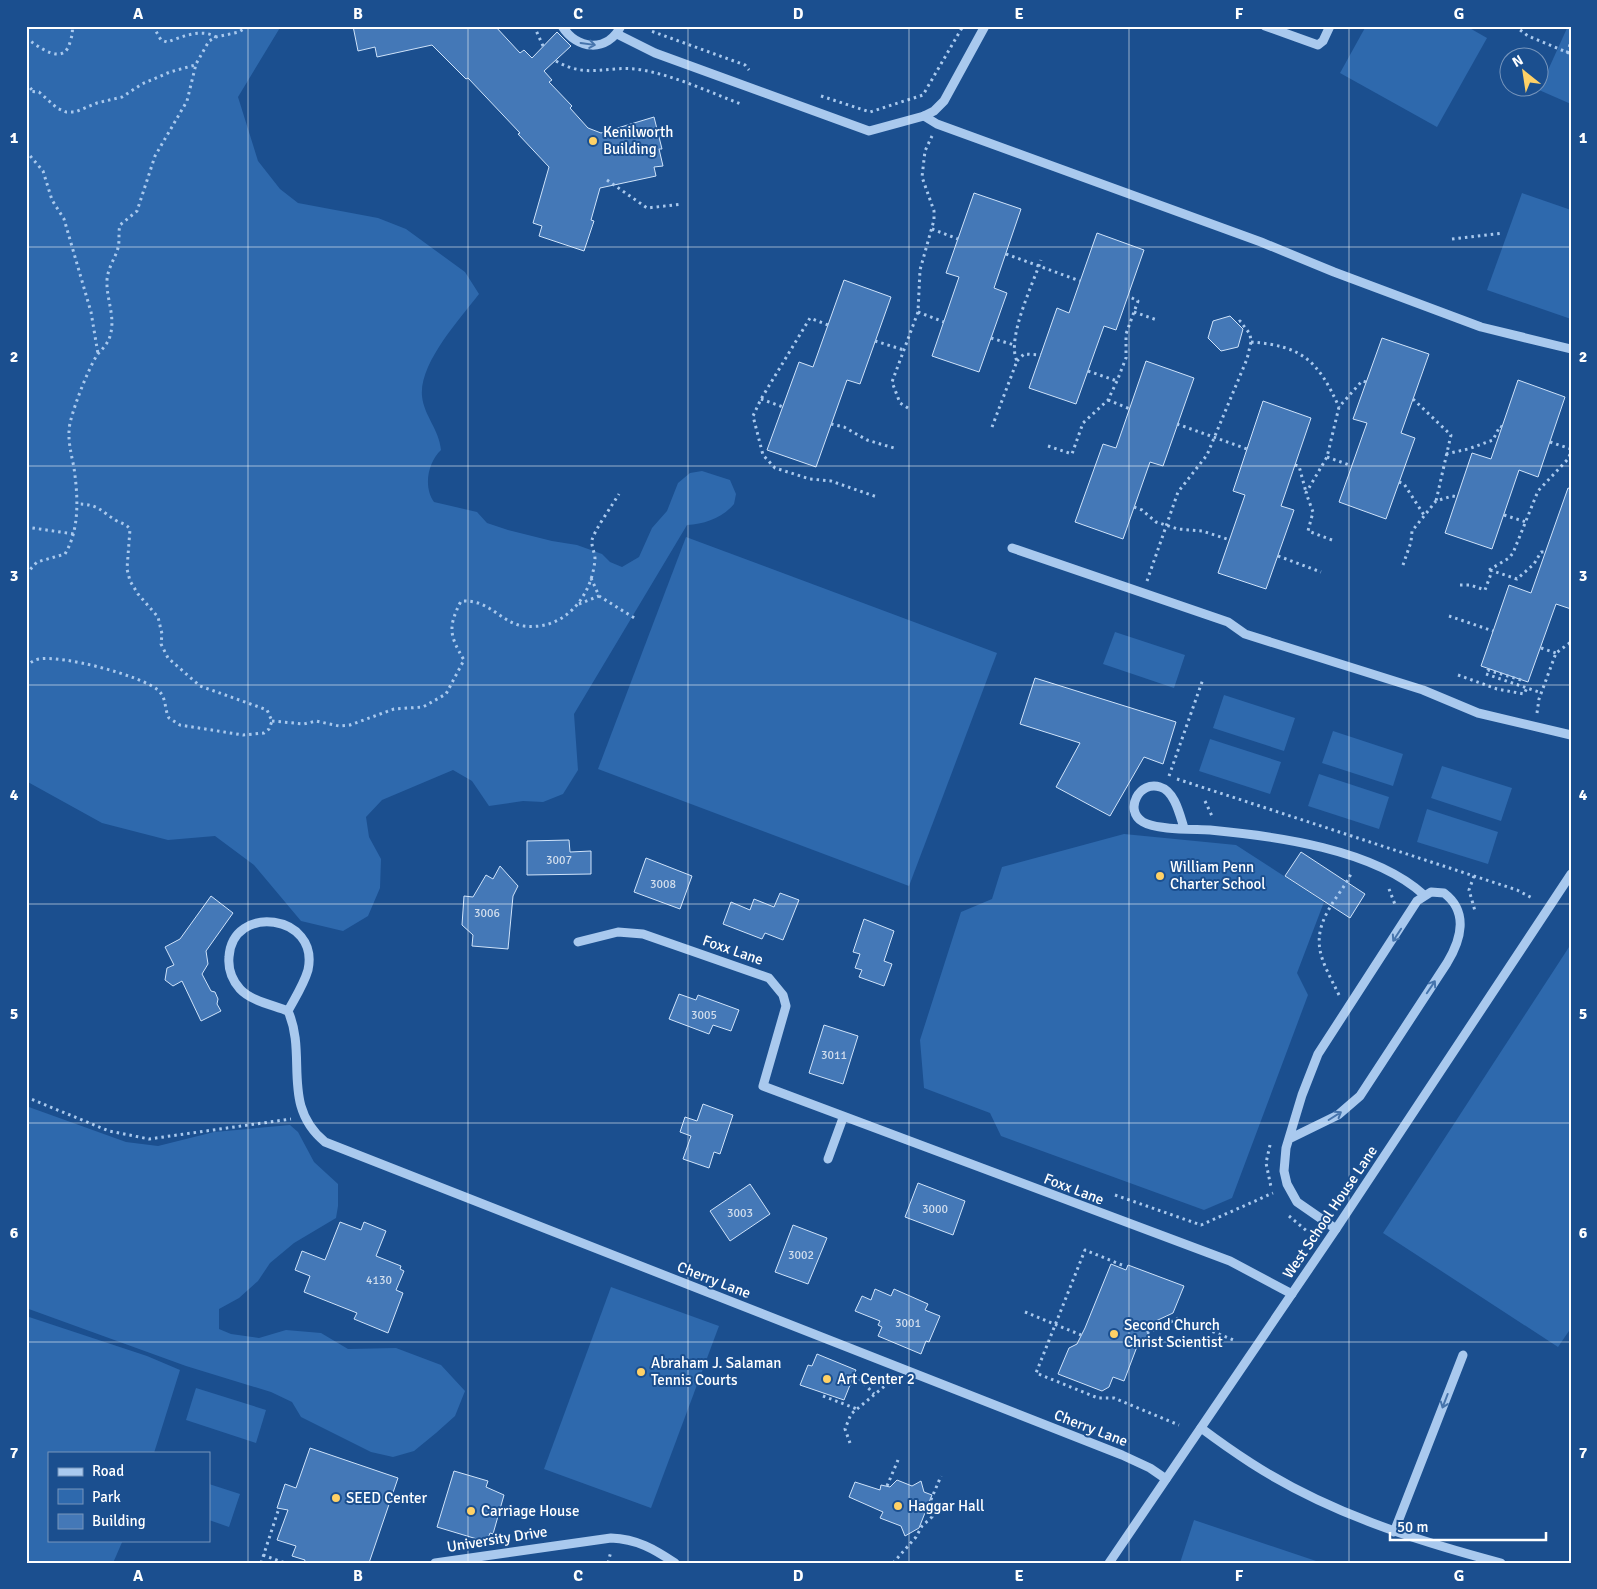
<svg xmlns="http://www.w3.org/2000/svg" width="1597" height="1589" viewBox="0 0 1597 1589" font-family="Signika,sans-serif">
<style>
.green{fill:#2e69ad}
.building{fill:#4478b7;stroke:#cfe3fa}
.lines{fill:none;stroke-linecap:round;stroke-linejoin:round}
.path{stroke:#a9c9ee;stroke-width:3;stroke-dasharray:2.5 4;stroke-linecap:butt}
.minor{stroke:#a9c9ee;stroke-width:9}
.oneway{stroke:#4674ac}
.grid{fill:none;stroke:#fff;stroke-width:1;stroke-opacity:0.55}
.poi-dot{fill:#ffd166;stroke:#1b4f8f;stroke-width:2}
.labels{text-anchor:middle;stroke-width:4;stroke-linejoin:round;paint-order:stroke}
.number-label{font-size:12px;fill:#d0dded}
.poi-label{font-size:15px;fill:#fff;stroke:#1b4f8f;text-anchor:start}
.street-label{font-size:15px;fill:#fff;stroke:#1b4f8f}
.neatline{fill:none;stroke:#fff;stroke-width:2}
.grid-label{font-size:16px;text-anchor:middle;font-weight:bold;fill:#fff}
</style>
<rect width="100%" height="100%" fill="#1b4f8f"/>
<g class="green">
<path d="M26,26h255l-43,71 20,64 22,28 18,14 80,15 28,11 59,43 14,22c-19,25 -60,69 -57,102 2,20 17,33 19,54 -13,12 -18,37 -7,52l43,10 10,11 21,7 44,11 25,4 25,9 8,8 12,5 17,-10 13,-29 15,-17 11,-28 12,-10 12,-2 28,9 6,14 -2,10c-12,14 -29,20 -47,21l-113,189 4,56 -15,24 -20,8 -20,-1 -34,5 -17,-25 -19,-11 -71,30 -16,17 3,20 12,22 -1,29 -12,28 -25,15 -42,-10 -47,-56 -39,-29 -47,4 -66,-17 -76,-42z"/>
<polygon points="1366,26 1466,26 1487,38 1437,127 1340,73"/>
<polygon points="1568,26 1571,26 1571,104 1539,90"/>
<polygon points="1522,193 1571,210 1571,319 1487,290"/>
<polygon points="686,537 997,653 909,886 598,769"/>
<polygon points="1115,632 1185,655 1174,688 1103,664"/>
<polygon points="1224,695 1295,718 1284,751 1213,728"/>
<polygon points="1333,731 1403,754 1393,786 1322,763"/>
<polygon points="1210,739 1281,762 1270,794 1199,771"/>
<polygon points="1442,766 1512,788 1501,821 1431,798"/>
<polygon points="1319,774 1389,797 1379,829 1308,806"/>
<polygon points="1427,809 1498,832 1488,864 1417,842"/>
<polygon points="1124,834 1236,845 1324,902 1297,973 1308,995 1232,1198 1204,1210 1001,1136 990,1113 924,1088 920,1040 961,912 992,899 1002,867"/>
<polygon points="1571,944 1571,1328 1558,1347 1383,1233"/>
<polygon points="26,1106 126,1142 158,1146 214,1132 290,1125 298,1132 314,1162 338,1184 338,1206 336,1218 294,1243 270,1263 258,1281 239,1298 219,1309 219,1329 231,1334 259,1338 286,1330 321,1333 348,1349 396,1348 441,1365 465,1391 455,1416 436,1433 414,1451 393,1457 371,1452 301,1417 292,1402 271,1392 186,1366 26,1308"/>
<polygon points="611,1287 719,1326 651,1508 544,1469"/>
<polygon points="26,1316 147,1356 180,1370 154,1453 49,1453 49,1540 123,1540 113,1563 26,1563"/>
<polygon points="196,1388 266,1410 256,1443 186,1420"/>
<polygon points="209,1484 240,1494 229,1527 209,1520"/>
<polygon points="1194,1520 1322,1563 1180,1563"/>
</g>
<g class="building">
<polygon points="353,26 495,26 520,53 524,50 532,58 557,32 571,46 544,71 552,80 549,82 572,106 570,108 588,128 601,133 654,117 662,149 659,149 663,166 654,167 656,176 600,188 591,220 594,221 584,251 539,236 542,226 533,223 549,167 518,134 520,133 468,78 466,79 432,45 377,57 375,47 358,51"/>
<polygon points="974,193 1021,209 994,288 1007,293 979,372 932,356 959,277 946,273"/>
<polygon points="1097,233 1144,250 1116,330 1104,326 1076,404 1029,388 1057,308 1069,313"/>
<polygon points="844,280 891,297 860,384 847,380 816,467 767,450 799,362 813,367"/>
<polygon points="1230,316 1243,329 1238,347 1221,351 1208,338 1213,321"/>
<polygon points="1382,338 1429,354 1401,433 1415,438 1386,519 1339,502 1367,423 1353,419"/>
<polygon points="1146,361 1194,378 1163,466 1150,462 1123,539 1075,522 1103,444 1116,448"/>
<polygon points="1518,380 1565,397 1538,477 1519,470 1492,549 1445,533 1472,453 1491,459"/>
<polygon points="1263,401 1311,418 1281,506 1294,510 1266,589 1218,573 1245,495 1233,491"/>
<polygon points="1568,488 1571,489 1571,609 1556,604 1528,682 1481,666 1509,585 1531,593"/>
<polygon points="1035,678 1176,722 1163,764 1144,757 1110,816 1056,787 1080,743 1020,724"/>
<polygon points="569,840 570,852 591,851 591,874 527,875 527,841"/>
<polygon points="1301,852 1365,894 1350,918 1285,876"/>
<polygon points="646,858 692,876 680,909 634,892"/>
<polygon points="500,866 518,886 513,896 508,949 472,946 473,935 462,925 464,896 473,897 486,875 493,879"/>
<polygon points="780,893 799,900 783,940 765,933 762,939 723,924 731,902 750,910 754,899 774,907"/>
<polygon points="211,896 233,913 206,951 208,964 202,974 211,991 215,992 218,999 217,1004 221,1011 201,1021 182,981 173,986 165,980 167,968 174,965 165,947 180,939"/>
<polygon points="864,919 894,931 884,961 892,964 884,986 859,977 862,970 855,968 860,954 853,952"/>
<polygon points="679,994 696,1000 698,995 739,1010 731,1031 713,1025 709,1034 669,1019"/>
<polygon points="824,1025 858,1036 843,1084 809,1073"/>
<polygon points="703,1104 733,1115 720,1154 714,1152 709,1168 683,1159 691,1136 680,1132 685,1117 697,1121"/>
<polygon points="918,1183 965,1201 953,1235 905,1217"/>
<polygon points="750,1184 770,1214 730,1241 710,1211"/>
<polygon points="340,1222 361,1230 364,1222 386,1231 376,1256 401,1266 400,1269 404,1271 396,1290 403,1293 388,1333 354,1319 357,1313 304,1292 310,1276 295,1270 302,1251 325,1260"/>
<polygon points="793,1225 827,1238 808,1284 775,1272"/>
<polygon points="1111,1264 1126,1270 1128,1265 1184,1286 1173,1313 1145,1326 1150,1339 1138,1344 1124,1381 1113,1377 1109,1387 1102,1391 1058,1374 1069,1348 1077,1344 1085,1328"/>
<polygon points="875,1289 891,1296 894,1289 928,1304 925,1310 940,1316 929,1342 926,1341 921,1354 878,1336 882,1327 878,1325 880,1321 855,1311 862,1296 871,1300"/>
<polygon points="817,1354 856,1370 844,1400 800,1385 808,1365 812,1366"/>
<polygon points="310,1448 398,1478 369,1563 304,1563 305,1560 292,1556 296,1546 277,1540 288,1510 277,1508 285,1484 296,1488"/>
<polygon points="454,1471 488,1481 486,1487 504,1495 493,1534 490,1533 487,1542 437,1527"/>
<polygon points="897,1480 912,1486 921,1481 924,1492 932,1495 919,1528 905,1536 901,1526 880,1518 883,1512 849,1497 855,1482 880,1490 881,1485 890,1487"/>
</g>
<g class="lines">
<g class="path">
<path d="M153,26l8,14 6,2c15,-5 34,-14 49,-5"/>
<polyline points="534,26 544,48"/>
<polyline points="649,26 651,31 745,65 749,70"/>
<polyline points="1515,26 1528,36 1571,54"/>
<path d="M26,38c13,9 38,29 44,4 2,-6 3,-10 2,-16"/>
<polyline points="1567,53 1571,42"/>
<path d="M556,61c33,19 52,3 86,9 34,6 67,22 99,34"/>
<polyline points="26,83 32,90"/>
<polyline points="26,91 39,92 57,108 66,112 75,112 97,103 122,97 142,84 170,72 195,65"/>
<polyline points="821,96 870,112 923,95 963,26"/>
<polyline points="26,151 43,171 52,200 64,219 91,312 98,354"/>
<polyline points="607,180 647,208 682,204"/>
<polyline points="932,229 958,239"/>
<polyline points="1452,239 1503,233"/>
<polyline points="1006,254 1080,281"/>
<polyline points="918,312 944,322"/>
<polyline points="1134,312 1157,320"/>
<polyline points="828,325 810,318 761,399 753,416 763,455 775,468 810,479 831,481 877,497"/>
<polyline points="991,338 1014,345"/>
<polyline points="875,341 904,350"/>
<path d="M1251,342c52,4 67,19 88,65"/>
<polyline points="1017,361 1024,354 1041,355"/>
<polyline points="1088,371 1117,381"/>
<polyline points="761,399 783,407"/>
<polyline points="1413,399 1451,435 1436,501"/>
<polyline points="1108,400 1130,409"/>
<polyline points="908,408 900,403 892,382 918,312 920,270 934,220 934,211 922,177 925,151 932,136"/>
<polyline points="831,424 844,427 867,440 894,448"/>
<polyline points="1177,424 1247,449"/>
<path d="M992,427l25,-66c-11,-22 16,-77 24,-101"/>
<polyline points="1550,442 1571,449"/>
<polyline points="1048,446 1072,454 1083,423 1108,400 1117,381 1126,358 1126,334 1138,301 1128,296"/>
<polyline points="1446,454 1468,449 1493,440 1500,426 1502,427"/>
<polyline points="1327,457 1352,466"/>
<polyline points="1295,465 1299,466 1306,492"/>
<polyline points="1399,482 1404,484 1424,515"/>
<polyline points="1134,507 1142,510 1156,522 1178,529 1202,531 1230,540"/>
<polyline points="1504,515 1526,522"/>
<polyline points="26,527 74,534"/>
<polyline points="1332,540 1308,531 1313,512 1306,493 1327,457 1339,407 1362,381 1366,382"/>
<polyline points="1278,556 1321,572"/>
<polyline points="1403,565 1411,542 1412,531 1436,501 1452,496 1457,497"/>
<polyline points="1489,570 1509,558 1513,553 1538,491 1568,459 1571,452"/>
<polyline points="1490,570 1517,579 1534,564 1541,552 1546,552"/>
<path d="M26,574l11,-12 28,-8c15,-25 13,-58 9,-86 -3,-16 -7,-29 -4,-45 5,-20 17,-51 27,-68 5,-6 11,-11 13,-19 6,-19 -4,-37 -3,-56 1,-13 8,-21 11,-32 2,-8 0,-15 2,-23l17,-14 18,-55 32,-55 9,-37 13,-23 7,-4 23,-5 9,-6"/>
<polyline points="591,578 599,596 636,619"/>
<polyline points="1147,581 1178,492 1207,455 1247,359 1251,342 1250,334 1240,321 1237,323"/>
<polyline points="1460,585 1470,585 1485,590 1492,571"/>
<polyline points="579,604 599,596"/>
<polyline points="1449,616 1493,631"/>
<polyline points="1541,648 1556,653"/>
<path d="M26,667c4,-4 7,-7 13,-8 24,-4 100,16 119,31 9,8 6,19 11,28l11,7 63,10 21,-2 5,-4 3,-8 -5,-11 -8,-3 -59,-21 -32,-28 -7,-14 1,-10 -4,-17 -20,-23 -8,-13 -3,-12 3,-40c-4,-5 -7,-5 -13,-8 -17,-10 -18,-17 -40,-17"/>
<polyline points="1458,675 1497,689 1524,694 1527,688 1542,693"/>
<polyline points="1521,680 1488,670 1486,674 1527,688"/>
<polyline points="1537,713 1539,699 1556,653 1571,642"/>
<path d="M272,721l32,3 12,-3 23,5 11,-1 44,-16 29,-2 23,-13 18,-34c-15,-25 -16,-33 -3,-59 29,-2 41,23 63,25 40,5 68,-29 71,-67 0,-6 -4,-13 -3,-19 2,-9 21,-36 27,-46"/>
<polyline points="1169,776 1203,679"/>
<polyline points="1177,779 1517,890 1534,899"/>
<polyline points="1205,801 1212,816"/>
<polyline points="1474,876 1469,890 1475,911"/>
<polyline points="1389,889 1396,907"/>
<path d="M1339,995c-17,-35 -31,-53 -7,-91 6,-10 15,-20 20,-33"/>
<polyline points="26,1097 109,1131 149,1139 291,1119"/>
<polyline points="1270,1145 1266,1163 1271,1187"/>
<polyline points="1115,1195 1201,1225 1273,1193"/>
<polyline points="1289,1216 1308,1232"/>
<polyline points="1122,1265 1085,1250 1036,1373 1098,1398 1114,1398 1179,1425"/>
<polyline points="1025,1312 1081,1335"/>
<polyline points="1147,1333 1179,1318 1236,1341"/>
<polyline points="855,1374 874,1394"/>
<polyline points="823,1396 857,1409"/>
<polyline points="850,1443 845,1429 851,1414 892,1380"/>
<polyline points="887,1486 898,1460"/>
<polyline points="263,1555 285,1563"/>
<polyline points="261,1563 279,1508"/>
<polyline points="608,1563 611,1551"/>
<polyline points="893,1563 916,1537 922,1526 932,1517 930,1502 941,1476"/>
</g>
<g class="minor">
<path d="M562,26c15,24 45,27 59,0"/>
<polyline points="1265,26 1318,45 1323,41 1330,26"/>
<polyline points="617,34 655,53 869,131 924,116 934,111 944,101 985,26"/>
<polyline points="924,116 937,124 1261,242 1334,272 1481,327 1571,349"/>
<polyline points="1012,548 1228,622 1245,634 1423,690 1478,713 1571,735"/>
<path d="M1184,828c-4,-12 -9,-37 -24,-41 -20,-7 -37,23 -17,35 13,8 50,7 67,8 65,6 164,19 214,65"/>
<polyline points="578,942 618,932 643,934 769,978 783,995 786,1006 763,1086 1230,1261 1292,1294"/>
<path d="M288,1011c7,-13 16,-27 20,-41 12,-56 -76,-67 -79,-13 -1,11 3,23 11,32 11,12 33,16 48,22 20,45 -8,94 37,131l797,313 28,13 16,11"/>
<path d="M1291,1138l47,-23 22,-19 87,-133c14,-23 22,-51 -3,-70l-13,-1 -14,9 -99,153 -16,41 -16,53 -2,23 3,13 10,18 39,27"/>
<polyline points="828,1159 843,1118"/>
<path d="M1201,1428c16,12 33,24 50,35 76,49 163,77 250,100"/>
<polyline points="1394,1532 1463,1355"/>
<path d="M435,1563l176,-25c26,1 43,11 64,25"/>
<polyline points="1109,1563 1336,1229 1571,874"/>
</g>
</g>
<defs><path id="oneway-shaft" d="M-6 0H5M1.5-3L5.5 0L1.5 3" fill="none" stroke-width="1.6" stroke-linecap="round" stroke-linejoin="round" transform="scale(1.25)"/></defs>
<g class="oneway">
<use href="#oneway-shaft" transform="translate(588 44) rotate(8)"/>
<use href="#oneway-shaft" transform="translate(1397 935) rotate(123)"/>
<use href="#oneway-shaft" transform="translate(1431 987) rotate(-56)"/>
<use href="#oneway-shaft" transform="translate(1335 1116) rotate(-32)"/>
<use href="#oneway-shaft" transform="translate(1445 1401) rotate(111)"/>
</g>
<path class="grid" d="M248,26v1537M468,26v1537M688,26v1537M909,26v1537M1129,26v1537M1349,26v1537M26,247h1545M26,466h1545M26,685h1545M26,904h1545M26,1123h1545M26,1342h1545"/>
<g class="poi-dot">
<circle cx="593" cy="141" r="5"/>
<circle cx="1160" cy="876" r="5"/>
<circle cx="1114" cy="1334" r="5"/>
<circle cx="641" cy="1372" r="5"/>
<circle cx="827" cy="1379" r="5"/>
<circle cx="336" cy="1498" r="5"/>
<circle cx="898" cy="1506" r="5"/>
<circle cx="471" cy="1511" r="5"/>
</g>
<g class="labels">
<g class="number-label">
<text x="559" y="864">3007</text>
<text x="663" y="888">3008</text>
<text x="487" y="917">3006</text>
<text x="704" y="1019">3005</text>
<text x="834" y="1059">3011</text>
<text x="935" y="1213">3000</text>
<text x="740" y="1217">3003</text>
<text x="801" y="1259">3002</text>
<text x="379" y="1284">4130</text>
<text x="908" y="1327">3001</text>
</g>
<g class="poi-label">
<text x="603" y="137">Kenilworth<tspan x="603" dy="17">Building</tspan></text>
<text x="1170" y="872">William Penn<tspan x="1170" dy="17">Charter School</tspan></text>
<text x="1124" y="1330">Second Church<tspan x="1124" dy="17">Christ Scientist</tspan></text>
<text x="651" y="1368">Abraham J. Salaman<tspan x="651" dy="17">Tennis Courts</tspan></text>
<text x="837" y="1384">Art Center 2</text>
<text x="346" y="1503">SEED Center</text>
<text x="908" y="1511">Haggar Hall</text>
<text x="481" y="1516">Carriage House</text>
</g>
<g class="street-label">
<text transform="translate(733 950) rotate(19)" y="5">Foxx Lane</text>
<text transform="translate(1074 1189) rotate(21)" y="5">Foxx Lane</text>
<text transform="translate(1330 1212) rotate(-56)" y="5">West School House Lane</text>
<text transform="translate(714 1280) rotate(21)" y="5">Cherry Lane</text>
<text transform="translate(1091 1428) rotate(21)" y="5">Cherry Lane</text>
<text transform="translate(497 1539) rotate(-9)" y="5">University Drive</text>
</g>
</g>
<rect width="1597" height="1589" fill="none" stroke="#1b4f8f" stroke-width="55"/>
<rect x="48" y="1452" width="162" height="90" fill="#1b4f8f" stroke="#7695bc"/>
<rect x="58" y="1468" width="25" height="8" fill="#a9c9ee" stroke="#7695bc"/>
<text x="92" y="1476" font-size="15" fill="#ffffff">Road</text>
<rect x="58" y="1489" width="25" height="15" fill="#2e69ad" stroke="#7695bc"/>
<text x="92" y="1502" font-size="15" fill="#ffffff">Park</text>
<rect x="58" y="1514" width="25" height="15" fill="#4478b7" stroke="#7695bc"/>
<text x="92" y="1526" font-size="15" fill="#ffffff">Building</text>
<g transform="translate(1524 72) rotate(330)"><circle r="24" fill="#1b4f8f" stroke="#7695bc"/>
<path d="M0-4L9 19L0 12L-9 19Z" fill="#ffd166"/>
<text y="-8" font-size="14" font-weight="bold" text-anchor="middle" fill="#ffffff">N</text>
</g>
<path d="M1390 1532v8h156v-8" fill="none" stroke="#ffffff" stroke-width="2.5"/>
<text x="1397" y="1532" font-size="15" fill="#ffffff" stroke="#1b4f8f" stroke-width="4" paint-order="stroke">50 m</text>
<rect x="28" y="28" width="1542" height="1534" class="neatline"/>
<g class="grid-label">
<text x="138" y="19">A</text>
<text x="358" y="19">B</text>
<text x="578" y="19">C</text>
<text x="798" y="19">D</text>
<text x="1019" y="19">E</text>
<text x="1239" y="19">F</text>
<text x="1459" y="19">G</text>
<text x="14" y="143">1</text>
<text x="1583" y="143">1</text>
<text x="14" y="362">2</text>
<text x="1583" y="362">2</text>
<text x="14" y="581">3</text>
<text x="1583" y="581">3</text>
<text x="14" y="800">4</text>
<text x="1583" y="800">4</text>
<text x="14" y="1019">5</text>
<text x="1583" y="1019">5</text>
<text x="14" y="1238">6</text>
<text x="1583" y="1238">6</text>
<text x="14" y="1458">7</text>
<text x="1583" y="1458">7</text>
<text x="138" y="1581">A</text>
<text x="358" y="1581">B</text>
<text x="578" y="1581">C</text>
<text x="798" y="1581">D</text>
<text x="1019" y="1581">E</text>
<text x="1239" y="1581">F</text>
<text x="1459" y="1581">G</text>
</g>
</svg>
